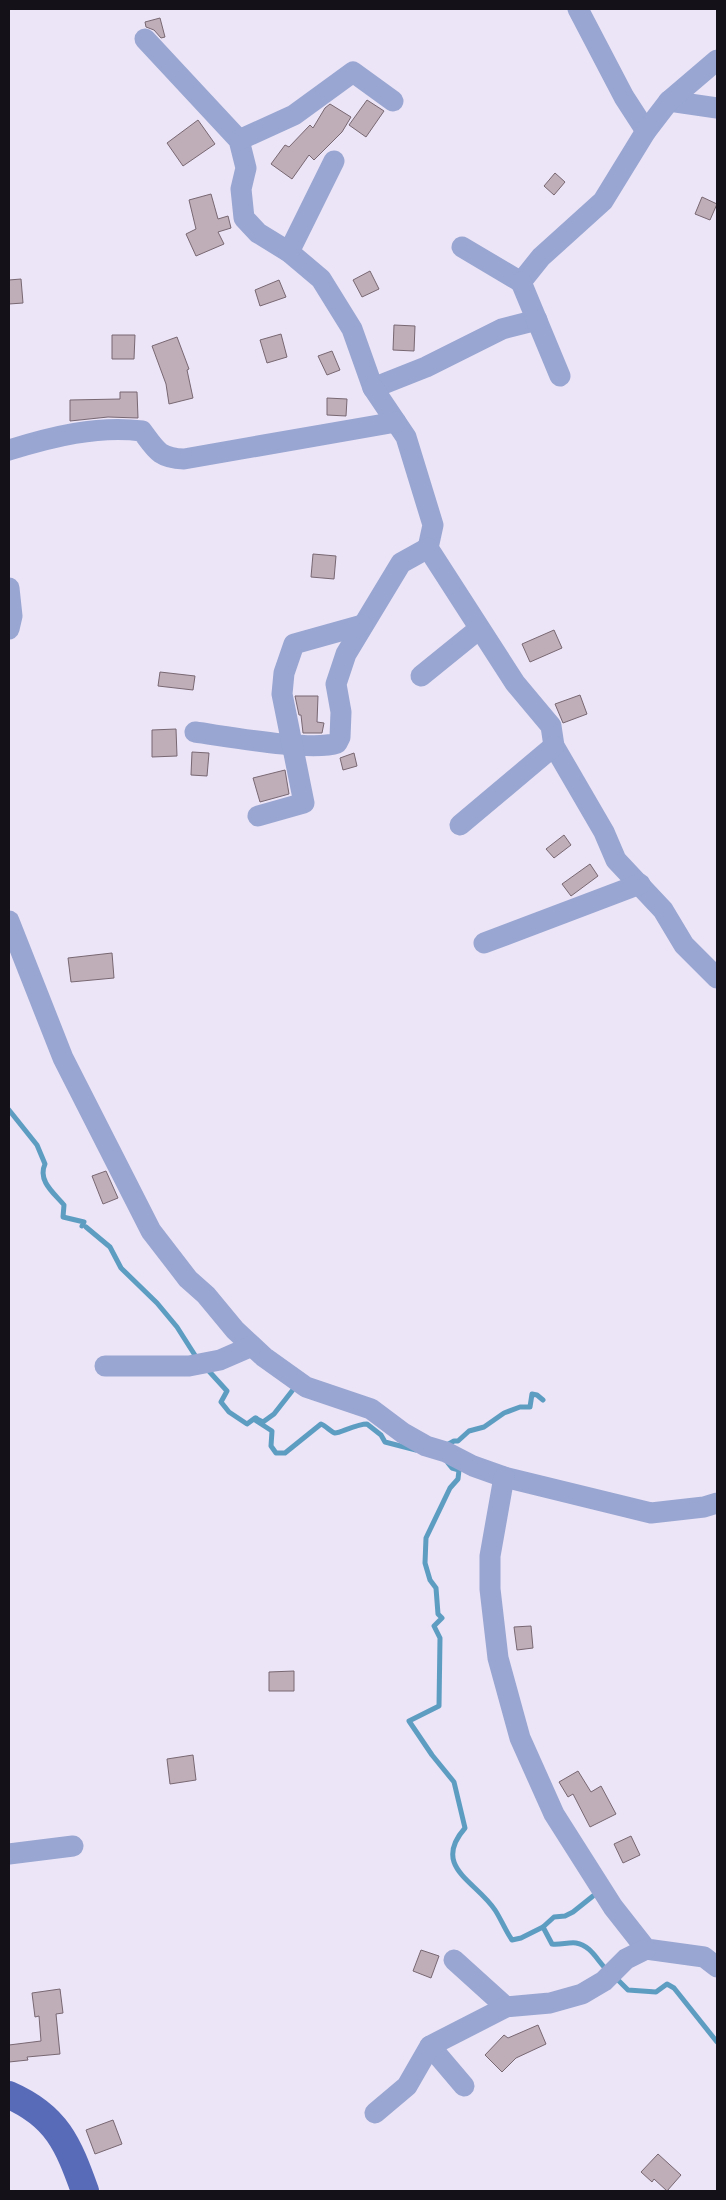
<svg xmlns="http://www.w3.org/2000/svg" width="726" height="2200" viewBox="0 0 726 2200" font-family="Roboto,sans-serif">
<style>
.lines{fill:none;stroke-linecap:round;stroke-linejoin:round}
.stream{stroke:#5e9dc2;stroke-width:5}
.building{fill:#bfadb8;stroke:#786872}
.minor{stroke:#98a6d1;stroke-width:21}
.major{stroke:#576bb9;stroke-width:28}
</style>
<rect width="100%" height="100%" fill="#ece4f7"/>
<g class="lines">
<g class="stream">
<path d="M9,1110l28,35 8,19c-8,17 10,30 19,41l-1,12 21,5 -2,4"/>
<polyline points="86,1227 110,1247 121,1268 157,1303 177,1327 198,1360"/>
<polyline points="207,1369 227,1391 221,1402 229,1412 247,1424 255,1418 263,1422 274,1414 292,1391"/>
<path d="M256,1418l-1,2 17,11 -1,15 5,7h9l36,-29c5,2 10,8 14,9 5,0 22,-9 32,-9l14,11 4,7 31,8"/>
<polyline points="445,1446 454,1441 458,1441 469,1431 484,1427 504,1413 520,1407 530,1407 532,1394 537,1395 543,1400"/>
<path d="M448,1463l4,5 7,2 -1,9 -8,9 -24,50 -1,25 5,17 6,8 2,26 4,4 -8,8 6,12 -1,68 -30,15 23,34 22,27 11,46c-34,39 11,53 30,82 6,9 10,20 17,30l9,-2 22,-11 9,17c8,1 17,-2 24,-1 16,3 21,18 32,28"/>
<polyline points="543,1927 554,1917 565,1916 573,1912 593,1896"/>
<polyline points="614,1976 628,1990 656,1992 667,1984 674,1988 717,2042"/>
</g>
</g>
<g class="building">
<polygon points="160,18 165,37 161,38 154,30 146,27 145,22"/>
<polygon points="367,100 384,111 366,137 349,125"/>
<polygon points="330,104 351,117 342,132 314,160 309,155 292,179 271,164 285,145 289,147 310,125 313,128 325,108"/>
<polygon points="198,120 215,144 183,166 167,143"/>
<polygon points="555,173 565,182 554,195 544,186"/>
<polygon points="211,194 218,219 228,216 231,228 218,232 224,244 196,256 186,234 196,229 189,200"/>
<polygon points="702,197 717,204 710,220 695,214"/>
<polygon points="370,271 379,289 362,297 353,280"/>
<polygon points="21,279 23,303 9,304 9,280"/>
<polygon points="279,280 286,297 260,306 255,290"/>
<polygon points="394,325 415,326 414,351 393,350"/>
<polygon points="281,334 287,357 267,363 260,340"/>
<polygon points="112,335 135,335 134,359 112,359"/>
<polygon points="177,337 189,369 187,370 193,398 169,404 166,384 152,346"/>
<polygon points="332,351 340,370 327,375 318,356"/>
<polygon points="120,392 137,392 138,418 108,417 70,421 70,400 120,399"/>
<polygon points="327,398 347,399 346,416 327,415"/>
<polygon points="313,554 336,556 334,579 311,577"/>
<polygon points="554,630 562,648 530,662 522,644"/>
<polygon points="160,672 195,676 193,690 158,686"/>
<polygon points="580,695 587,714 563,723 555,704"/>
<polygon points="295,696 318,696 317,722 324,723 322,733 303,733 301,715 299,715"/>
<polygon points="176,729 177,756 152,757 152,730"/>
<polygon points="192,752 209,753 207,776 191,775"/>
<polygon points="354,753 357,766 343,770 340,758"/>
<polygon points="285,770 289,794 260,802 253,778"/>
<polygon points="564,835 571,845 554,858 546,849"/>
<polygon points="590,864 598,876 571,896 562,884"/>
<polygon points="112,953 114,978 71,982 68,958"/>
<polygon points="106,1171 118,1198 103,1204 92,1176"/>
<polygon points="531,1626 533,1648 517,1650 514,1627"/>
<polygon points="294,1671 294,1691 269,1691 269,1672"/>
<polygon points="193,1755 196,1780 170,1784 167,1759"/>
<polygon points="578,1771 591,1792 601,1786 616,1814 590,1827 573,1794 568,1797 559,1782"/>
<polygon points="631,1836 640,1855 623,1863 614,1844"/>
<polygon points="421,1950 439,1956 431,1978 413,1971"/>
<polygon points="60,1989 63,2013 56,2014 60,2054 27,2057 28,2060 9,2062 9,2045 41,2041 39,2016 35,2017 32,1993"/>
<polygon points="538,2025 546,2044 516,2058 502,2072 485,2055 504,2035 508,2038"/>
<polygon points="113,2120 122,2144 95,2154 86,2130"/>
<polygon points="658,2154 681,2175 667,2191 654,2179 652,2182 641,2172"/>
</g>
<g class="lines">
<g class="minor">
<polyline points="578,9 624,97 646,131"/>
<polyline points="145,39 239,140 246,168 241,189 244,218 258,233 289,252 321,279 352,329 373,388 426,367 502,329 537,320"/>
<polyline points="669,101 717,108"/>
<polyline points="239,140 294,115 353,72 393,101"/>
<polyline points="462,247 521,282 541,257 603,201 646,131 669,101 717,60"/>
<polyline points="289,252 334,161"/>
<polyline points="521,282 560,376"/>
<polyline points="373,388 406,437 433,525 428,548 515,683 551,726 554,746 604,832 616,860 663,910 684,945 717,978"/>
<path d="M9,450c42,-13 89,-25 133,-19 14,19 17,27 42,28l212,-37"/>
<polyline points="9,588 12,616 9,629"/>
<polyline points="421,676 479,629"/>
<path d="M195,732c30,4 117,20 142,11l3,-6 1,-25 -5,-28 10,-30 55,-91 27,-15"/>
<polyline points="258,816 304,803 282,694 284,673 294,644 362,625"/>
<polyline points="460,825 554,746"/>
<polyline points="9,921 63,1058 151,1231 188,1279 206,1295 235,1330 264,1357 306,1387 371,1409 403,1433 426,1446 446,1452 473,1466 504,1477 651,1513 704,1507 717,1503"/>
<polyline points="484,943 640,884"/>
<polyline points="105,1366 189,1366 220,1360 252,1346"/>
<polyline points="504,1477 490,1556 490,1589 498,1658 520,1738 554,1814 613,1907 646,1949 704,1957 717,1967"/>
<polyline points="9,1854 73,1846"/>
<polyline points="454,1960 506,2007"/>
<polyline points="430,2046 464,2086"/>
<polyline points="375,2113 407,2086 430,2046 506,2007 550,2003 582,1994 604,1981 626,1959 646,1949"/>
</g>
<path class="major" d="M9,2095c48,21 59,49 76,96"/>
</g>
<rect width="726" height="2200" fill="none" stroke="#141218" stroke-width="20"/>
</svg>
